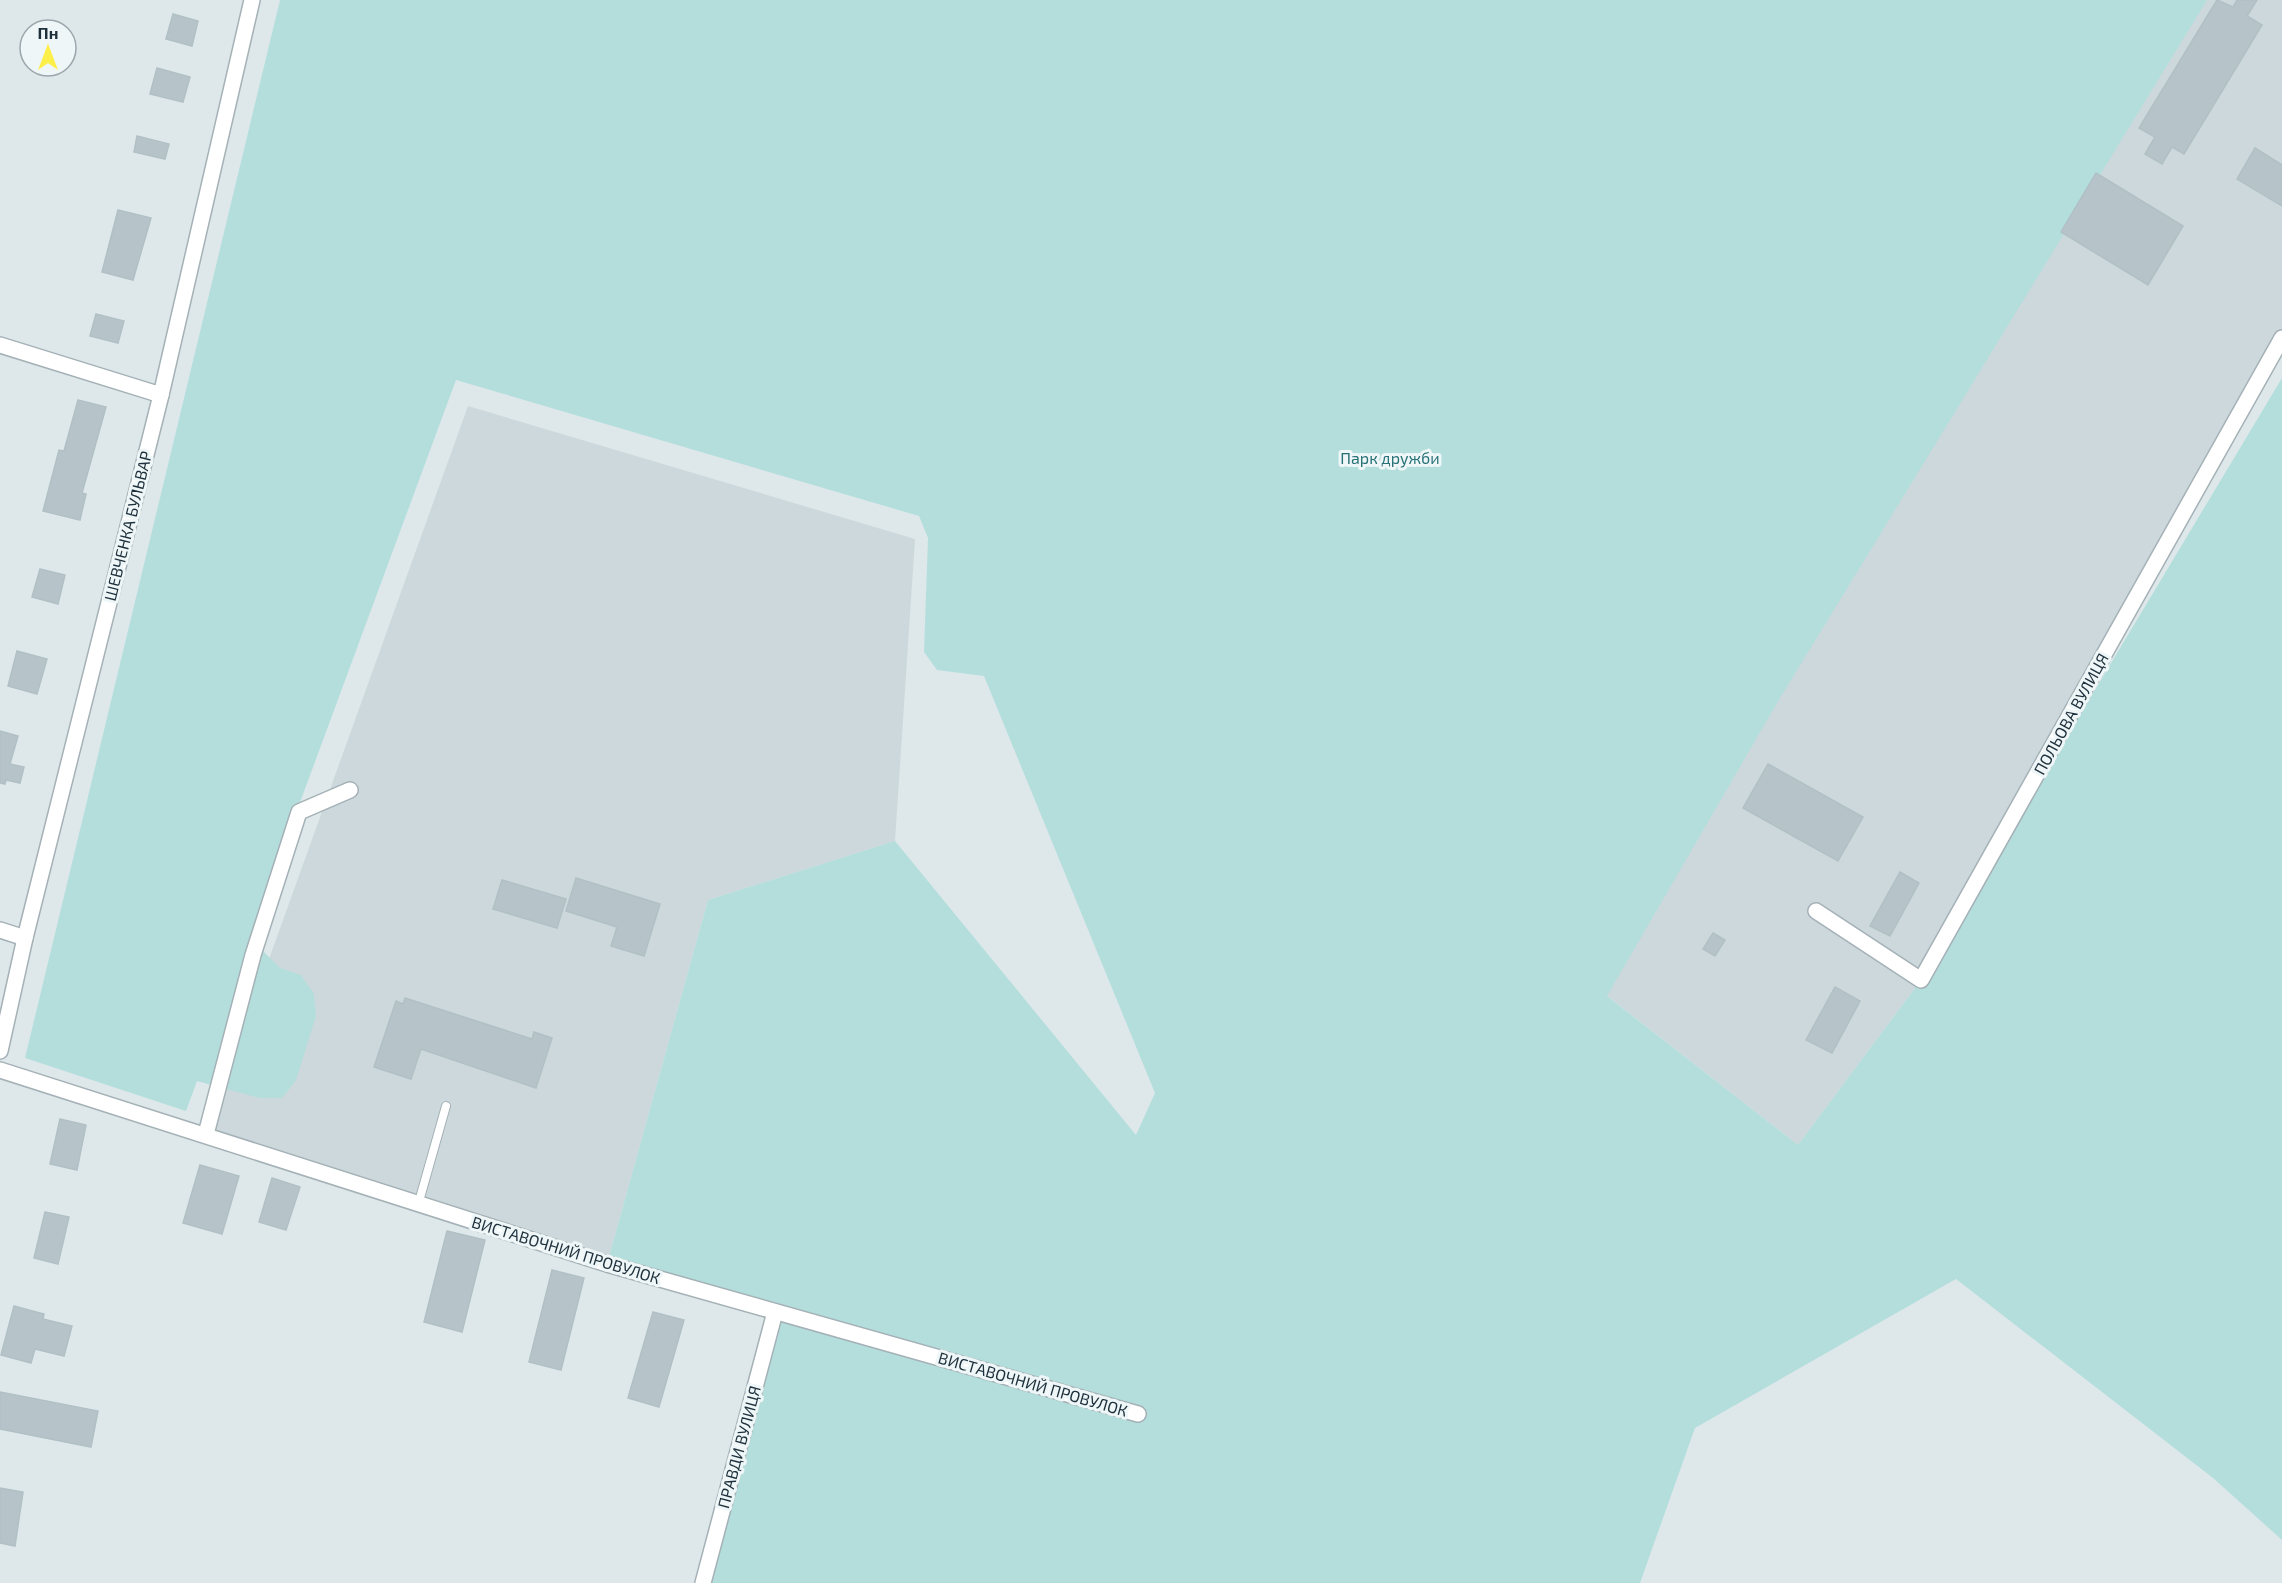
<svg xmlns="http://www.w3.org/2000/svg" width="2282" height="1583" viewBox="0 0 2282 1583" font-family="'Exo 2',sans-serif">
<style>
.built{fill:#ccd8db}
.green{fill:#b4dedc}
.building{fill:#b6c4c9;stroke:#b0c0c5;stroke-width:1.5}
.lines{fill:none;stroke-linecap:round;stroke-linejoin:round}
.lane-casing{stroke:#a4b1b6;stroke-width:10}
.street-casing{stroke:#a4b1b6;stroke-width:18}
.lane{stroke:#fff;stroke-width:8}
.street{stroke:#fff;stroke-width:15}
.labels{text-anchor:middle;stroke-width:6;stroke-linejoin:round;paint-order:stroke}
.park-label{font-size:16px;fill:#257176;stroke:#eef6f7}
.street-label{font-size:16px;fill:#1e303c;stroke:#eef6f7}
</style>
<rect width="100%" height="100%" fill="#dee8eb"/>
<g class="built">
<polygon points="2189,0 2282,0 2282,338 1921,980 1798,1145 1574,970"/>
<polygon points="468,406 915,539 895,841 708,900 607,1264 206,1134"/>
</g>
<polygon class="green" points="280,0 2207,0 1777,703 1607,996 1798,1145 1921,980 2282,378 2282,1540 2213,1478 1956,1279 1695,1428 1640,1583 703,1583 775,1312 607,1264 708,900 895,841 1136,1135 1155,1093 984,676 937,670 924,652 928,538 919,516 456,380 254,927 264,952 280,968 301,975 314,994 316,1016 296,1080 282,1098 260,1098 197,1081 186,1111 25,1058"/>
<g class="building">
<polygon points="2217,0 2233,7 2237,0 2257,0 2247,16 2262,25 2184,154 2172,147 2162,164 2145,154 2155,137 2139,128"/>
<polygon points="173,14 198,21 192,46 166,39"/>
<polygon points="157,68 190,77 183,102 150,94"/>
<polygon points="137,136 169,144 165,159 134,152"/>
<polygon points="2255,148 2282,165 2282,206 2237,179"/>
<polygon points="2096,173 2183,226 2148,285 2061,232"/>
<polygon points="118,210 151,218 133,280 102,272"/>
<polygon points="96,314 124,321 118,343 90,336"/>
<polygon points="78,400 106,407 82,493 86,494 80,520 43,511 59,450 64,451"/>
<polygon points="40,569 65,575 58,604 32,597"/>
<polygon points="17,651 47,659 37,694 8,686"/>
<polygon points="0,731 18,736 10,764 24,767 20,783 6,780 5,784 0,783"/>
<polygon points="1768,764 1863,817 1838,861 1743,808"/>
<polygon points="1900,872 1919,883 1890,936 1870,926"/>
<polygon points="576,878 660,904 644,956 611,946 617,927 566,911"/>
<polygon points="502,880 566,899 557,928 493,909"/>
<polygon points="1713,933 1725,940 1715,956 1703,949"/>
<polygon points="1835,987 1860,1001 1832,1053 1806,1040"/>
<polygon points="405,998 532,1039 534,1032 552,1038 536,1088 421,1049 411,1079 374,1067 396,1001 403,1004"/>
<polygon points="60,1119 86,1125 77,1170 50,1164"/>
<polygon points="200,1165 239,1176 222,1234 183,1223"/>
<polygon points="272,1178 300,1187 286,1230 259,1222"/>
<polygon points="45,1212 69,1217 58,1264 34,1258"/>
<polygon points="447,1231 485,1240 462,1332 424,1322"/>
<polygon points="552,1270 584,1278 561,1370 529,1362"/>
<polygon points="14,1306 44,1314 43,1319 72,1326 64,1356 35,1349 31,1363 1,1355"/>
<polygon points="653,1312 684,1320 659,1407 628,1398"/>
<polygon points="0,1392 98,1411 91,1447 0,1429"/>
<polygon points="0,1488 23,1492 15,1546 0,1543"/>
</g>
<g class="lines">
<defs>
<polyline id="lane" points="418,1205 446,1106"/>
<g id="street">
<polyline points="0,345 161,395"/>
<polyline points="1816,911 1921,980 2282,338"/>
<polyline points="0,930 25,938"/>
<polyline points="0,1051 25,938 161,395 252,0"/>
<polyline points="0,1070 607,1264 1138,1414"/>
<polyline points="206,1134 253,955 299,812 350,790"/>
<polyline points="703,1583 775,1312"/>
</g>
</defs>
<use href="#lane" class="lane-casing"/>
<use href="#street" class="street-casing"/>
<use href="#lane" class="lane"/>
<use href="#street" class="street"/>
</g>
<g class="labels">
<g class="park-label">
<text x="1390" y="464">Парк дружби</text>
</g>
<g class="street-label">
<text transform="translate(128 526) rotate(-76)" y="6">ШЕВЧЕНКА БУЛЬВАР</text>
<text transform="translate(2071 714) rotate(-61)" y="6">ПОЛЬОВА ВУЛИЦЯ</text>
<text transform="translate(566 1250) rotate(17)" y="6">ВИСТАВОЧНИЙ ПРОВУЛОК</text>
<text transform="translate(1033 1384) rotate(16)" y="6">ВИСТАВОЧНИЙ ПРОВУЛОК</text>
<text transform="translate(739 1447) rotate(-75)" y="6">ПРАВДИ ВУЛИЦЯ</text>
</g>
</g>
<g transform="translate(48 48)"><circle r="28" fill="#eef6f7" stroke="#9ba7ac" stroke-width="1.5"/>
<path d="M0-4.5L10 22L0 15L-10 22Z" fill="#fdef49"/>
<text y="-9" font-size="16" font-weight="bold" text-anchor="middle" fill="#1e303c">Пн</text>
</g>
</svg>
